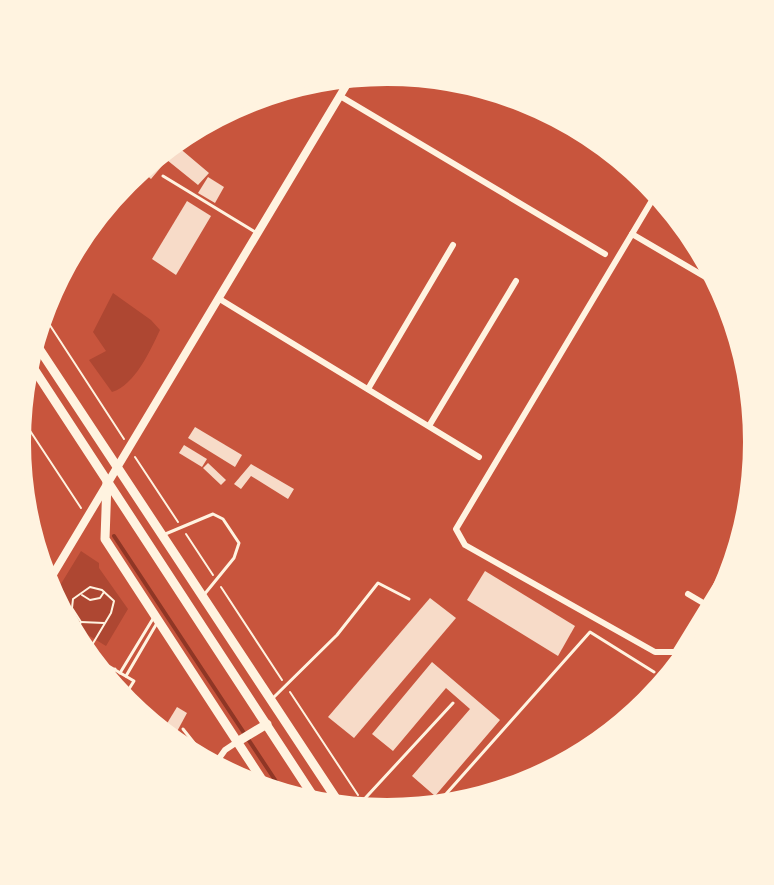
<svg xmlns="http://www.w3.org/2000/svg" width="774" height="885" viewBox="0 0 774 885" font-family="Karla,sans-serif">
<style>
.green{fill:#ae4732}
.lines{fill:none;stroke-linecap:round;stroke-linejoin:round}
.stream{stroke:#8f3625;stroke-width:4}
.building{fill:#f7dbc8}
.path{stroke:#fff3e0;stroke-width:2}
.service{stroke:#fff3e0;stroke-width:3}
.minor{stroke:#fff3e0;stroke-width:6}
.tertiary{stroke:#fff3e0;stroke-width:8}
.primary{stroke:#fff3e0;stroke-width:9}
.rim{fill:none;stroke:#fff3e0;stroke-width:8}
</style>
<rect width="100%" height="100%" fill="#c8553d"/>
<g class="green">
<path d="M113,293l38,27 9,10c-10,21 -25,55 -48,62l-23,-32 17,-9 -13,-19z"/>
<polygon points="81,551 99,563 99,568 128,609 106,646 73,626 53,597"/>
</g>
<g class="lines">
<polyline class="stream" points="114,536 283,792"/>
</g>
<g class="building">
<polygon points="177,146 209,173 198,185 167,160 151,179 141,170"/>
<polygon points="208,177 224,187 215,203 198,193"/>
<polygon points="187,201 211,216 176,275 152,259"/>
<polygon points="195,427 242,455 235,467 188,438"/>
<polygon points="184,445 207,459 202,467 179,453"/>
<polygon points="208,463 226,480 221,485 203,468"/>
<polygon points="251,464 294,489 288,499 251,476 241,489 234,484"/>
<polygon points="485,571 575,626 558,656 467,600"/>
<polygon points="430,598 456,618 354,738 328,717"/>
<polygon points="432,662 500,720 435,796 412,776 470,709 446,688 393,751 372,734"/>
<polygon points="177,707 187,713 174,737 163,730"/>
</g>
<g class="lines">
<g class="path">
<polyline points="42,313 124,439"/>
<polyline points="21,417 81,508"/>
<polyline points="135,457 178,522"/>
<polyline points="186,534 213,575"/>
<polyline points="221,587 282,680"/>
<polyline points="82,595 90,600 100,598 104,592"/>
<polyline points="81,622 104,623"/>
<polyline points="76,631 81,622 72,608 73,599 90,587 102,590 114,601 111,613 89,650"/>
<polyline points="290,692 358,795"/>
</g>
<g class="service">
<polyline points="163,176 257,233"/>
<polyline points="163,535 213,514 223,519 239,543 234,558 203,596"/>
<polyline points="93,657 134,681 122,700"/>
<polyline points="120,673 154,617"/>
<polyline points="126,676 157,623"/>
<polyline points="108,680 115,669"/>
<polyline points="273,698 337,635 378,583 409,599"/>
<polyline points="146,719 149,713"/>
<polyline points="183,729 206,758"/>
<polyline points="438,803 590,632 654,672"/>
<polyline points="357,807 453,703"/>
</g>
<g class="minor">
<polyline points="340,96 605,254"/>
<polyline points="657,192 456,529 465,545 655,652 675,652 735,554"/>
<polyline points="632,234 719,285"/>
<polyline points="218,298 479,457"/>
<polyline points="368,389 453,245"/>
<polyline points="429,426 516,281"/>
<polyline points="688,594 705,604"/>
<polyline points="215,764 225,750 237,742"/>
</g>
<polyline class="tertiary" points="46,586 350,79"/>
<g class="primary">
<polyline points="36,344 339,803"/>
<polyline points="32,366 315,799"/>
<polyline points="107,482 105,539 268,789"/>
<polyline points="237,742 267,724"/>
</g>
</g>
<path d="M0 0H774V885H0ZM27 442a360 360 0 1 1 720 0a360 360 0 1 1-720 0Z" fill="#fff3e0" fill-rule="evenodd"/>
<path class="rim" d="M27 442a360 360 0 1 1 720 0a360 360 0 1 1-720 0Z"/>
</svg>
